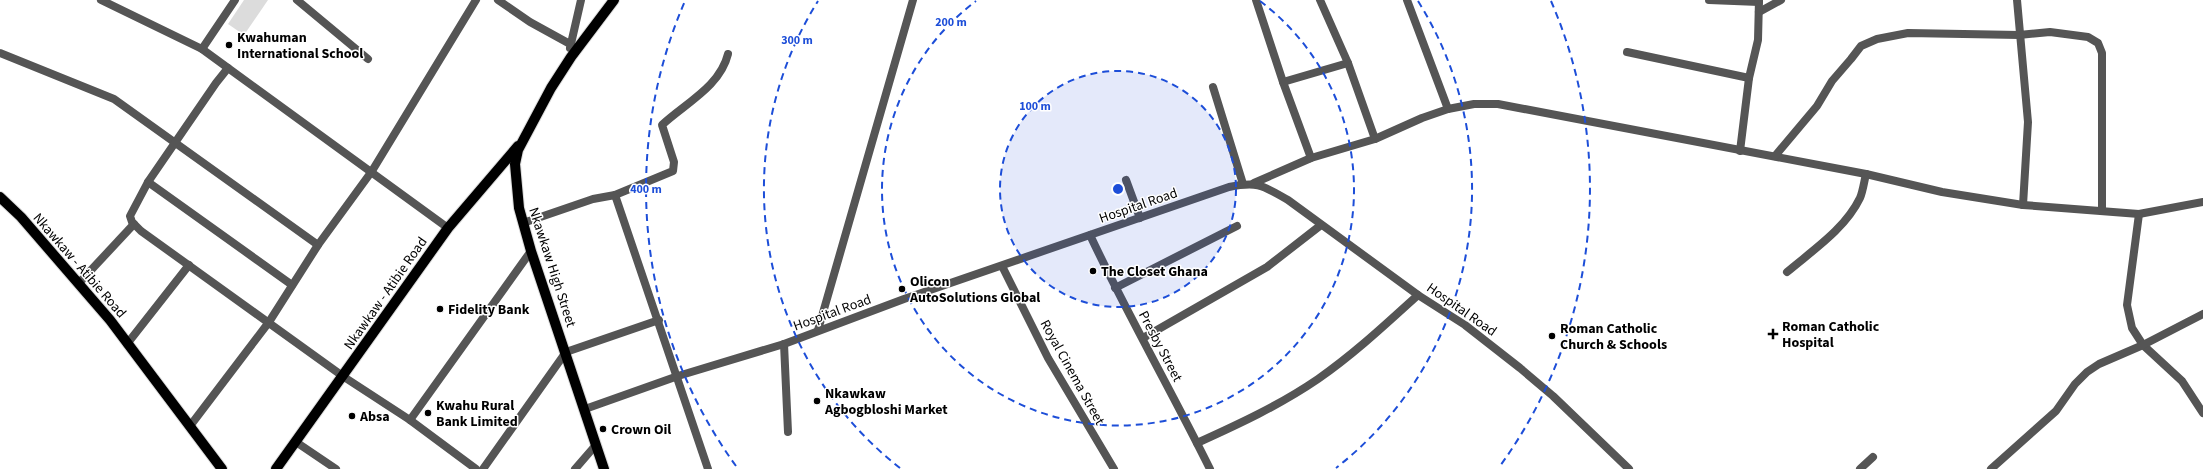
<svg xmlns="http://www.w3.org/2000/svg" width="2203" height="469" viewBox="0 0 2203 469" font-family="'Source Sans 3',sans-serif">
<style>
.green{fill:#dcdcdc}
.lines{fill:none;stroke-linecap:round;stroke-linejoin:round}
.major-casing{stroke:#dbdbdb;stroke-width:12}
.minor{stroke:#555;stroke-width:8}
.major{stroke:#000;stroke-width:10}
.ring{fill:none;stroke:#1d4ed8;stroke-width:2;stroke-dasharray:7 5}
.poi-dot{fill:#000;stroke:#fff;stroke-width:1.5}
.labels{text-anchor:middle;stroke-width:3;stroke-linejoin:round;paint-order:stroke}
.poi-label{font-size:14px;font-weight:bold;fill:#000;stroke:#fff;text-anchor:start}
.street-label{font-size:14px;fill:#000;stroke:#fff}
.centre{fill:#1d4ed8;stroke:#fff;stroke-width:2}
.ring-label{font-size:12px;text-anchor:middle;font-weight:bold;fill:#1d4ed8;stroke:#fff;stroke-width:3;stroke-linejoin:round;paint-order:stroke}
</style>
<rect width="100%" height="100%" fill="#fff"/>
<polygon class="green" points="244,0 268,0 244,35 228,24"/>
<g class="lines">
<defs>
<g id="major">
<polyline points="0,197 21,217 110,320 222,469"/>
<polyline points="276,469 448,228 518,146"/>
<polyline points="604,469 531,251 519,208 515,164 518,150 551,88 571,57 614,0"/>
</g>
</defs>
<use href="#major" class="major-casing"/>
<g class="minor">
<polyline points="101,0 202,49 228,68"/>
<polyline points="297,0 368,59"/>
<polyline points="498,0 530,22 570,44"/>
<polyline points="1256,0 1283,82 1311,158"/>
<polyline points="1320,0 1348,63 1375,139"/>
<polyline points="1709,0 1759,2"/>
<polyline points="2017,0 2028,122 2023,205"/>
<polyline points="1759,12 1781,0"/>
<polyline points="570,48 581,0"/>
<polyline points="202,49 235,0"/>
<polyline points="1627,52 1749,78"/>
<polyline points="0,53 114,99 318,245"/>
<polyline points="1283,82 1348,63"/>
<polyline points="1213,87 1243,184"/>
<polyline points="1448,109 1474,104 1498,104 1866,174 1942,192 2023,205 2139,214 2203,202"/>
<polyline points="1740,151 1749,78 1758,40 1759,0"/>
<polyline points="1775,156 1817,106 1832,81 1851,59 1861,46 1877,39 1908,33 2019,35 2050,32 2088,37 2098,43 2102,53 2102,211"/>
<polyline points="1126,180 1140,218"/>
<polyline points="148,182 292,285"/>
<polyline points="1254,183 1311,158 1375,139 1422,118 1448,109 1407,0"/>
<path d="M615,195l58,-24 1,-9 -12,-37c22,-21 58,-38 66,-71"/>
<polyline points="2139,214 2127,305 2132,328 2143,345 2182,381 2203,413"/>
<polyline points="523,223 593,199 615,195 708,469"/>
<polyline points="448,228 228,68 216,83 148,182 130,216 132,222 141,231 344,377 410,420 476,469"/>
<path d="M1090,235c37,79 81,155 120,234"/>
<polyline points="1002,266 1048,358 1114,469"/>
<path d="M1787,272c26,-22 58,-43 73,-74 3,-7 4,-16 6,-24"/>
<polyline points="79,283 134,224"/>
<polyline points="1115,288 1237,226"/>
<polyline points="818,330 913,0"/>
<polyline points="1143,338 1267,267 1321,225"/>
<polyline points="127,344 189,265"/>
<polyline points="784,344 788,432"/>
<path d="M585,409l93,-33 106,-32 120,-45 325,-112c30,-6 34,-1 59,13l130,95 47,30 55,43 33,28 76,73"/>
<polyline points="410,420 531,251"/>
<polyline points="190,426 269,322 318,245 372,171 476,0"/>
<polyline points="296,442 336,469"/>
<path d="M1197,443c42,-19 83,-38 121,-64 36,-25 68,-55 100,-84"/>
<polyline points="483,469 566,352 659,320"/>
<polyline points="575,469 595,446"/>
<polyline points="1860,469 1873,457"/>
<polyline points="1991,469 2056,411 2075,384 2087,372 2099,364 2143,345 2203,314"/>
</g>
<use href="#major" class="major"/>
</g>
<circle cx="1118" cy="189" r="118" fill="#1d4ed8" fill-opacity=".12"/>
<g class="ring">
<circle cx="1118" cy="189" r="118"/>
<path d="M1260 1A236 236 0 1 1 976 1"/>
<path d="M900 468A354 354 0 0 1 818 1M1418 1A354 354 0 0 1 1336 468"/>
<path d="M736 466A472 472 0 0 1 685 1M1551 1A472 472 0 0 1 1500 466"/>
</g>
<g class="poi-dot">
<circle cx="229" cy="45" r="4"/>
<circle cx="1093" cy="271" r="4"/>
<circle cx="902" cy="289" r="4"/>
<circle cx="440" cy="309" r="4"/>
<path d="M1771 328h4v4h4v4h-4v4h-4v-4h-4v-4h4z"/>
<circle cx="1552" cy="336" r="4"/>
<circle cx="817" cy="401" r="4"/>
<circle cx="428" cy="413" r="4"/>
<circle cx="352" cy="416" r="4"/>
<circle cx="603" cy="429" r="4"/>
</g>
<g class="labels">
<g class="poi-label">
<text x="237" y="42">Kwahuman<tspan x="237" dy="16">International School</tspan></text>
<text x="1101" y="276">The Closet Ghana</text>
<text x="910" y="286">Olicon<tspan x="910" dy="16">AutoSolutions Global</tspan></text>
<text x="448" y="314">Fidelity Bank</text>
<text x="1782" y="331">Roman Catholic<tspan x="1782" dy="16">Hospital</tspan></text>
<text x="1560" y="333">Roman Catholic<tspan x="1560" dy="16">Church &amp; Schools</tspan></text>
<text x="825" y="398">Nkawkaw<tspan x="825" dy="16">Agbogbloshi Market</tspan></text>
<text x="436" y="410">Kwahu Rural<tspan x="436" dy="16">Bank Limited</tspan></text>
<text x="360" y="421">Absa</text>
<text x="611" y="434">Crown Oil</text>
</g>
<g class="street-label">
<text transform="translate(1138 205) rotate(-19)" y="5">Hospital Road</text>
<text transform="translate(80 265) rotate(49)" y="5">Nkawkaw - Atibie Road</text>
<text transform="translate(553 267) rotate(72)" y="5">Nkawkaw High Street</text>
<text transform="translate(385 293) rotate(-55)" y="5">Nkawkaw - Atibie Road</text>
<text transform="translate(1462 309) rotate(35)" y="5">Hospital Road</text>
<text transform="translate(832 312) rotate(-20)" y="5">Hospital Road</text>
<text transform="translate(1161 346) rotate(62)" y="5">Presby Street</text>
<text transform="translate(1073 372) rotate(61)" y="5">Royal Cinema Street</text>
</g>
</g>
<circle cx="1118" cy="189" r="6" class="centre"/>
<g class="ring-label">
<text x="951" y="26">200 m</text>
<text x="797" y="44">300 m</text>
<text x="1035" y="110">100 m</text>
<text x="646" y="193">400 m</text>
</g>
</svg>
